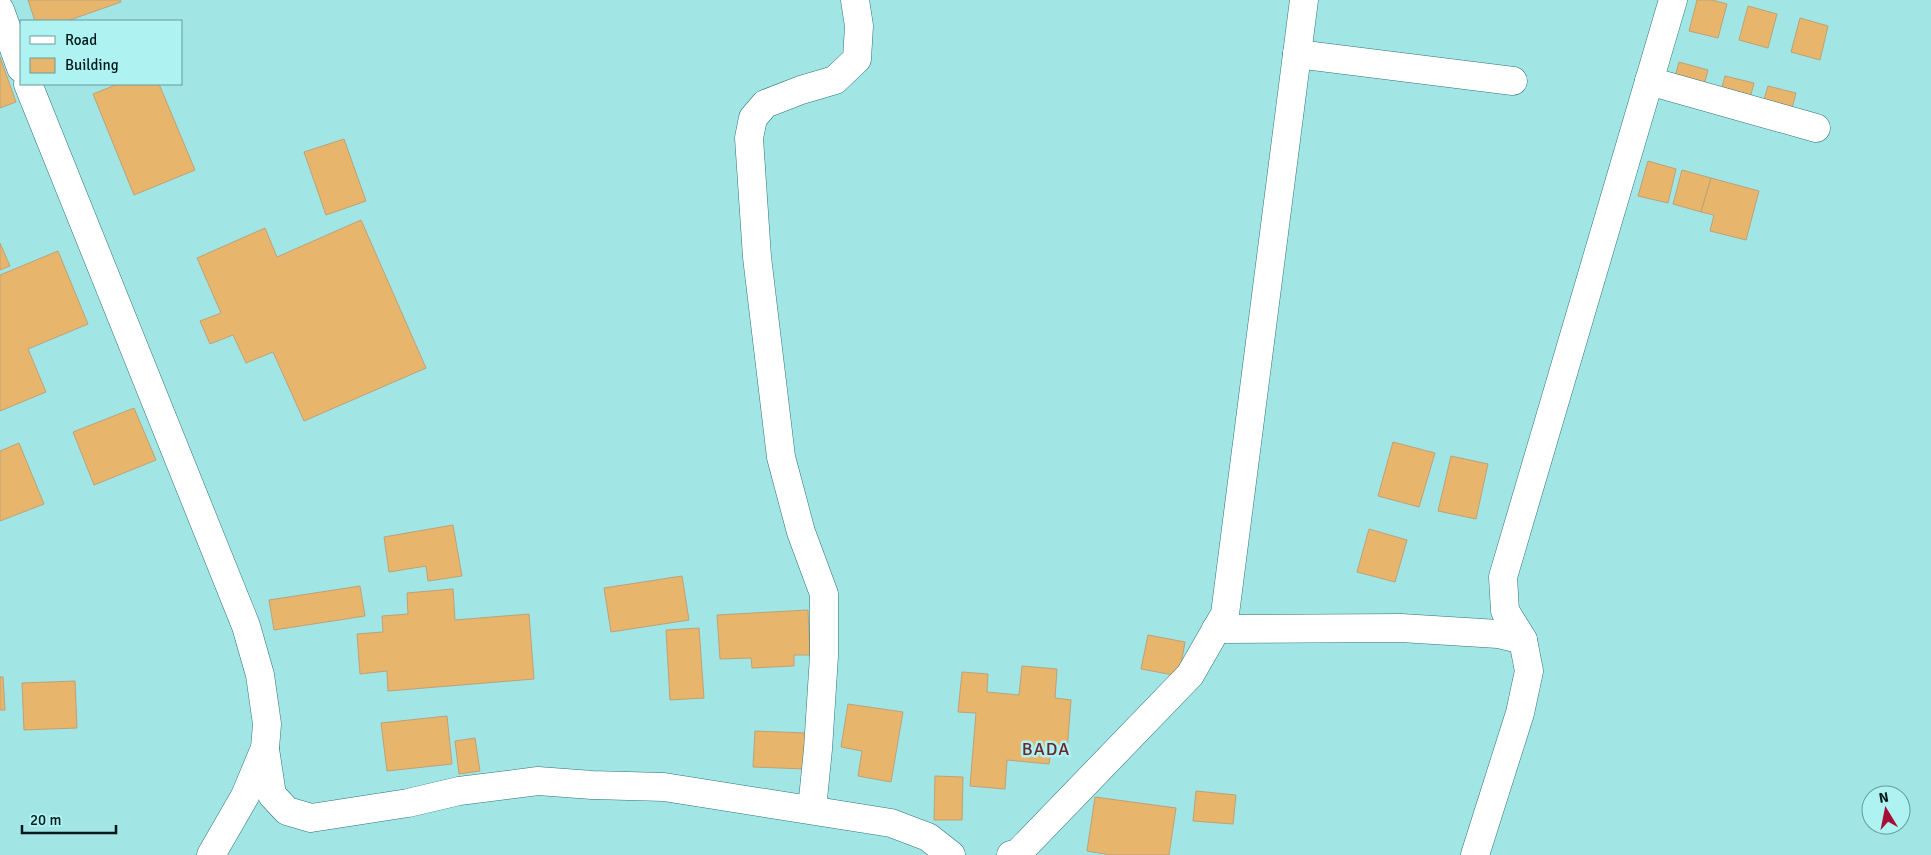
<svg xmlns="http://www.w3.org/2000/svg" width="1931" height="855" viewBox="0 0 1931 855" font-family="Signika,sans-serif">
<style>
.building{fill:#e7b66c;stroke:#bea176}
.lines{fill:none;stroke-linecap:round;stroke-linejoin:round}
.street-casing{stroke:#307374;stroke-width:29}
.street{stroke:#fff;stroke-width:28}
.labels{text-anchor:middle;stroke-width:5;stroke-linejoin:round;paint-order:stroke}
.quarter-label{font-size:18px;letter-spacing:1px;fill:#6b252d;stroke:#aef2f2}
</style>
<rect width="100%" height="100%" fill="#a1e5e5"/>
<g class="building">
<polygon points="28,0 120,0 121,2 67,21 35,21"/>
<polygon points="1697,0 1712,0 1727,4 1718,38 1689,31"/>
<polygon points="1748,6 1777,14 1768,48 1739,40"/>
<polygon points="1800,18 1828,26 1820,60 1791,52"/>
<polygon points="0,57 16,102 0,108"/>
<polygon points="1679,62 1708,70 1699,104 1670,96"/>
<polygon points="1725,76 1754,83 1745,117 1716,109"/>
<polygon points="118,84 159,84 195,170 134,195 93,94"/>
<polygon points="1768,86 1796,93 1787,127 1758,120"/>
<polygon points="344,139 366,201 326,215 304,152"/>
<polygon points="1648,161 1676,169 1668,203 1638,196"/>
<polygon points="1682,170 1711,178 1701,212 1673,204"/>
<polygon points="1711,178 1759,191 1746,240 1710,231 1714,215 1701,212"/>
<polygon points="361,220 426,368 304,421 273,352 246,363 233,335 210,344 200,321 221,313 197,258 265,228 277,257"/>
<polygon points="0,243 10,266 0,270"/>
<polygon points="58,251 88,324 28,349 46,392 0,411 0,275"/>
<polygon points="134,408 156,460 94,485 73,432"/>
<polygon points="1393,442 1435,453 1419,507 1378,496"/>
<polygon points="19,443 44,504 0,521 0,451"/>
<polygon points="1451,456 1488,464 1476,519 1438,511"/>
<polygon points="453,525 462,576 428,581 426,566 389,572 384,537"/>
<polygon points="1369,529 1407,540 1395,582 1357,572"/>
<polygon points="682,576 689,620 611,632 604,588"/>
<polygon points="360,586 365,616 274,630 269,600"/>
<polygon points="453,589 455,620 529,614 534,679 388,691 387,671 360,674 357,634 383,632 382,616 408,614 407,593"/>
<polygon points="808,610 810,655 794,655 794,666 752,668 751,658 720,659 717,615"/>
<polygon points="699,628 704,698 670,700 666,630"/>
<polygon points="1148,635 1185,642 1179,676 1141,669"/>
<polygon points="1022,666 1057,669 1055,698 1071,700 1067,751 1051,750 1049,764 1007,760 1005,789 970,786 976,713 958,712 962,672 988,674 987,692 1019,695"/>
<polygon points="0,677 3,677 5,710 0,710"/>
<polygon points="75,681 77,728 24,730 22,683"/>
<polygon points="848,704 903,712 891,782 858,776 862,751 841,747"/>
<polygon points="447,716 452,764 387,771 381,723"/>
<polygon points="755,731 806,733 805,769 753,767"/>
<polygon points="475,738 480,771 459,774 455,741"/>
<polygon points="935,776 963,777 962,820 934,820"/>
<polygon points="1196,791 1236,795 1233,824 1193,821"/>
<polygon points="1095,797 1176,808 1169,855 1111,855 1087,851"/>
</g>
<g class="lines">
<defs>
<g id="street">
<polyline points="0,10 21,68"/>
<polyline points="1297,54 1513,81"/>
<polyline points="1649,81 1816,128"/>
<polyline points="28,84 246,626 260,675 267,724 265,748 245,796 211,855"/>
<polyline points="1216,629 1401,628 1498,634 1523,640"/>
<polyline points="265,749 272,795 287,811 311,818 408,803 459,791 538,781 592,785 664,787 891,823 928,837 951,855"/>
<polyline points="812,809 818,749 824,656 824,594 801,532 781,457 757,257 749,138 753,118 765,104 801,90 835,80 857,59 859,26 855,0"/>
<polyline points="1011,855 1018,853 1190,675 1225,614 1304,0"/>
<polyline points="1475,855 1520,713 1529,671 1523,640 1505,611 1503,577 1673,0"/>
</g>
</defs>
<use href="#street" class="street-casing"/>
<use href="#street" class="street"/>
</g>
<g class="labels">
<g class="quarter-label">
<text x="1046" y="755">BADA</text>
</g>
</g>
<rect x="20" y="20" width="162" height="65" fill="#aef2f2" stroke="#689b9b"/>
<rect x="30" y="36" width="25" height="8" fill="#ffffff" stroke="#689b9b"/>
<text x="65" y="45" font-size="15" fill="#001819">Road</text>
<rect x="30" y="58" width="25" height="15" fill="#e7b66c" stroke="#689b9b"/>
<text x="65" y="70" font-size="15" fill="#001819">Building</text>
<g transform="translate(1886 810) rotate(350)"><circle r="24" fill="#aef2f2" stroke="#689b9b"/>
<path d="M0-4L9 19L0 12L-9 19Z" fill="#a70e35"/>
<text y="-8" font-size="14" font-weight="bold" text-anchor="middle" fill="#001819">N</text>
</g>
<path d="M22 825v8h94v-8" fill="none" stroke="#001819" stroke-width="2.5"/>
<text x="30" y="825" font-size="15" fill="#001819" stroke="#aef2f2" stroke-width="4" paint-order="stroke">20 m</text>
</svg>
